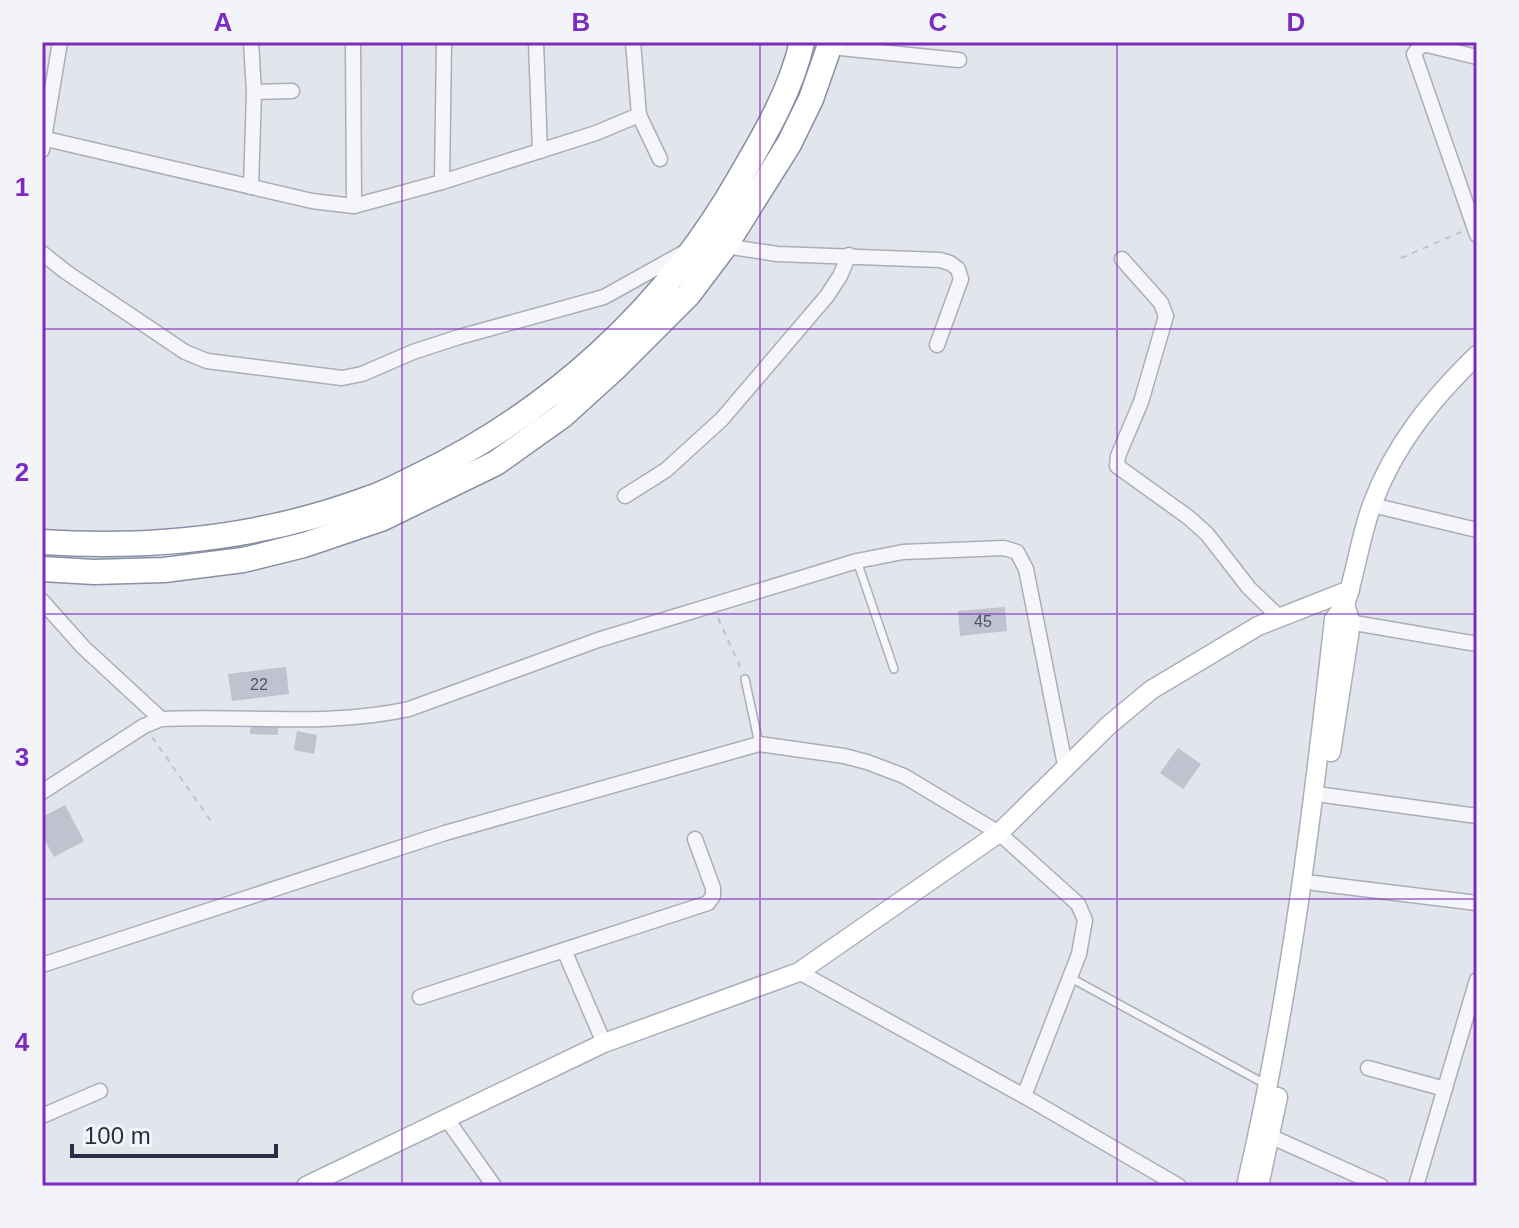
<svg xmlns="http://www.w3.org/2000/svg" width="1519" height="1228" viewBox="0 0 1519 1228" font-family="Helvetica,sans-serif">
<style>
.building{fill:#bfc2cf}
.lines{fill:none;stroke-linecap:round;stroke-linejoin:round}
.lane-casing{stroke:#aaaeba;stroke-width:10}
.street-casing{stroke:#aaaeba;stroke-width:17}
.secondary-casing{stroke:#aaaeba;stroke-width:21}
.highway-casing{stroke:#888ea4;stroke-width:27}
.path{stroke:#c1c2cb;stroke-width:2;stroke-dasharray:6 6;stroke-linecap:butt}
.lane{stroke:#f6f6fa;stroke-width:7}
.street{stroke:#f6f6fa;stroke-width:14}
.secondary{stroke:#fff;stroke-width:18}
.highway{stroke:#fff;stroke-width:24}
.grid{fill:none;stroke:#7b2cbf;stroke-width:2;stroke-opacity:0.55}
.labels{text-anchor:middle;stroke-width:8;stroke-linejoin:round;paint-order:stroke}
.number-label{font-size:16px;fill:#4e5368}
.neatline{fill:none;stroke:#7b2cbf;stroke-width:3}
.grid-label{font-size:26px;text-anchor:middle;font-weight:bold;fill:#7b2cbf}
</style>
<rect width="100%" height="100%" fill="#e2e5ec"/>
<g class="building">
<polygon points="1005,607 1007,631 960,636 958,611"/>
<polygon points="286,667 289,694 232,701 228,674"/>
<polygon points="250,725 278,726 278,735 250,734"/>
<polygon points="297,731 317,735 314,754 294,750"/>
<polygon points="1178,748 1201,764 1183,789 1160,773"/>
<polygon points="65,805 84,841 54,857 42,835 42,817"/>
</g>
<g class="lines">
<defs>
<g id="lane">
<polyline points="857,561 894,669"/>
<polyline points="745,679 759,744"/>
<polyline points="1071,978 1267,1085"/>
</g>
<g id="street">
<polyline points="251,42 254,92 251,187"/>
<polyline points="353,42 354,206"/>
<polyline points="536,42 540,151"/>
<polyline points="633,42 639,115 660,159"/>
<polyline points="830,47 959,60"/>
<polyline points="1477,57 1427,45 1421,45 1414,54 1477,235"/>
<polyline points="254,92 292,91"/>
<polyline points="42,138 312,201 354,206 442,182 596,133 639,115"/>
<polyline points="42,150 60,42"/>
<polyline points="442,182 444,42"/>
<polyline points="725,246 777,254 940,260 950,263 958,269 961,279 937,345"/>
<polyline points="42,253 66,272 185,352 207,361 342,378 362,374 413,352 459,337 604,297 683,253"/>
<polyline points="1122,259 1161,303 1166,316 1141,402 1118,456 1117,466 1188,517 1207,534 1249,588 1279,617"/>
<polyline points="625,496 666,470 722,419 827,296 840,276 849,255"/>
<polyline points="1372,505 1477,530"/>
<polyline points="42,601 83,647 161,719"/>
<polyline points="1343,621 1477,644"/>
<path d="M42,792l102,-66 17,-7c82,-4 167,8 248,-10l189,-69 259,-79 46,-9 101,-4 13,4 9,17 40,201"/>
<polyline points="1324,795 1477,816"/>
<polyline points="1314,883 1477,903"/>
<polyline points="564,950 604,1043"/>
<polyline points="42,965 445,833 759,744 844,756 867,762 904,776 999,833 1078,904 1085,920 1079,954 1024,1096"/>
<polyline points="799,972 1024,1096 1179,1186"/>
<polyline points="420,997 708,903 713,896 713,888 695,839"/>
<polyline points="1368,1068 1445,1089"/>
<polyline points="42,1116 100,1091"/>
<polyline points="446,1118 494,1186"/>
<polyline points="1263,1133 1381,1186"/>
<polyline points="1416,1186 1477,980"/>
</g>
<g id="secondary">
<polyline points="1331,752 1351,623 1345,605"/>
<polyline points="306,1186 604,1043 799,972 999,833 1109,725 1151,690 1258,626 1350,590"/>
<path d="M1246,1186c44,-187 67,-377 88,-567l11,-14c11,-33 15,-68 27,-100 22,-60 60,-106 105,-150"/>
<polyline points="1259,1186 1278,1097"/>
</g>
<g id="highway">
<path d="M42,542c110,7 224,-5 328,-44 15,-5 30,-13 44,-20 135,-64 251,-169 325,-299 25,-43 52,-88 63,-137"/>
<polyline points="42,569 94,572 164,570 243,560 304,545 381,519 496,463 562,416 616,367 688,295 725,246 789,144 811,99 831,42"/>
</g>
</defs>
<use href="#lane" class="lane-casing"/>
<use href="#street" class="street-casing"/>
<use href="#secondary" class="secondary-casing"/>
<use href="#highway" class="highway-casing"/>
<g class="path">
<polyline points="1401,258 1461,232"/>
<polyline points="718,618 742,671"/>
<polyline points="152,737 213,824"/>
</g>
<use href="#lane" class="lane"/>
<use href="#street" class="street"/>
<use href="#secondary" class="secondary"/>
<use href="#highway" class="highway"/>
</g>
<path class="grid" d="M402,42v1144M760,42v1144M1117,42v1144M42,329h1435M42,614h1435M42,899h1435"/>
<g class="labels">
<g class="number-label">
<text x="983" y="627">45</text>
<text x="259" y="690">22</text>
</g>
</g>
<rect width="1519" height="1228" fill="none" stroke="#f3f4f9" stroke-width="88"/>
<path d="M72 1144v12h204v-12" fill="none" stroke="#292e46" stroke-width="4"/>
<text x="84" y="1144" font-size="24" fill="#292e46" stroke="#f3f4f9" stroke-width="6" paint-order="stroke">100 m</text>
<rect x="44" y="44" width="1431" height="1140" class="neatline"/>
<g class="grid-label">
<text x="223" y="31">A</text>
<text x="581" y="31">B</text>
<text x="938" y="31">C</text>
<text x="1296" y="31">D</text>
<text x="22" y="196">1</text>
<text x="22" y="481">2</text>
<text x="22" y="766">3</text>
<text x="22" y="1051">4</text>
</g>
</svg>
